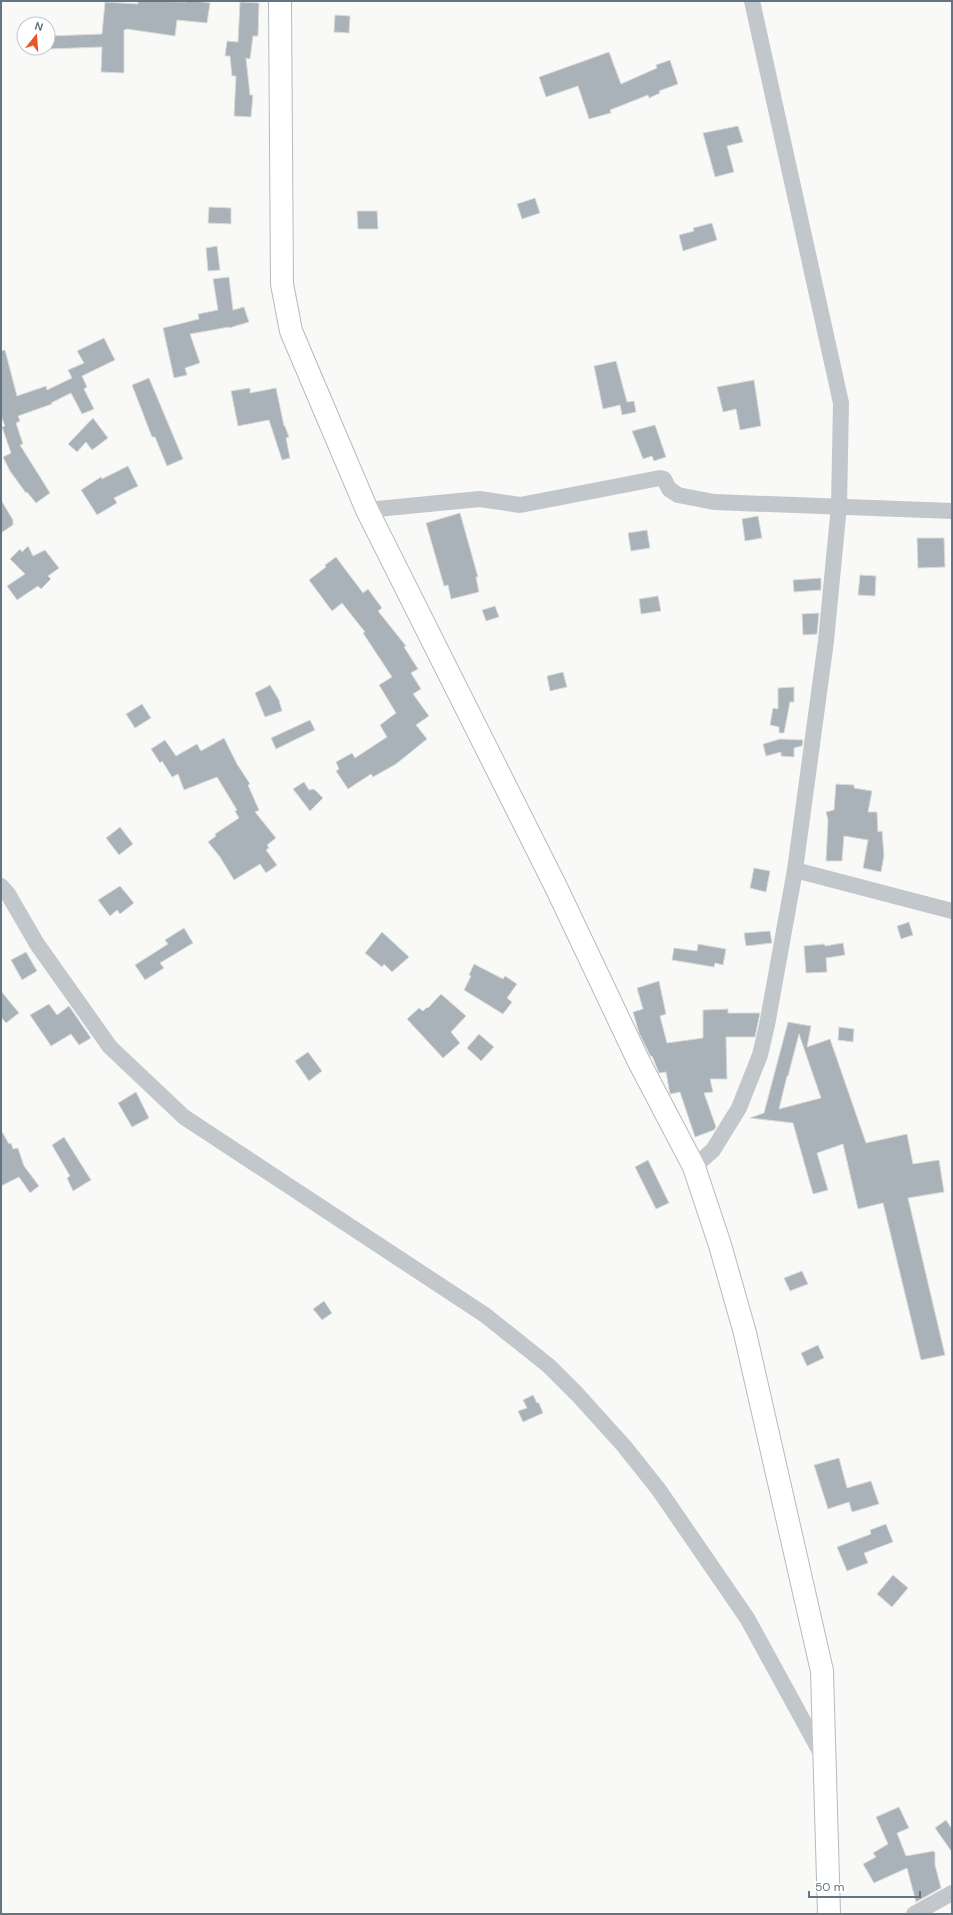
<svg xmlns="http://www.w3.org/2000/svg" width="953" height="1915" viewBox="0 0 953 1915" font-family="'DM Sans',sans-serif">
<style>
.building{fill:#a9b2b9;stroke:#dbdbd9;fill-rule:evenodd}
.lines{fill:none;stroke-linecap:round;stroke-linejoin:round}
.secondary-casing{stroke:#b4bbc0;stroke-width:24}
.street{stroke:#c2c7cb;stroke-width:16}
.secondary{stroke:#fff;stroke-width:22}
</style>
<rect width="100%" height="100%" fill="#f9f9f7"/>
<g class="building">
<polygon points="138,1 186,2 187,1 196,1 210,3 207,23 177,20 175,36 127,29 124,30 124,73 101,72 102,47 48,49 48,36 102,34 105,2 138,4"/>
<polygon points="240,2 259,3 258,36 253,36 250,59 246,58 250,95 253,95 251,117 234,116 236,76 232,76 230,56 225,56 227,41 238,42"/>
<polygon points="335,15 350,16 349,33 334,32"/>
<polygon points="609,52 621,84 657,68 656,65 670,60 678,84 659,91 660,93 649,98 648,95 610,110 611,113 589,119 578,86 546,97 539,77"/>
<polygon points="738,126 743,142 727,146 734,172 715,177 703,133"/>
<polygon points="535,198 540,213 522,219 517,204"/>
<polygon points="209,207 231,208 231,224 208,223"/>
<polygon points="357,211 377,211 378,229 358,229"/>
<polygon points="712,223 717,240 683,251 679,235 694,231 693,228"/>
<polygon points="217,246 220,270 208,271 206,248"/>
<polygon points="229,277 233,310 244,307 249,322 229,328 229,327 190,334 200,363 185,368 187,375 174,378 163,328 199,319 198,314 218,310 213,279"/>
<polygon points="104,338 115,360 82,376 87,387 84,389 94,409 82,414 71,393 51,403 52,404 18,416 20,421 16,423 23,444 20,445 50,493 36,503 27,492 26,493 10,471 3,457 11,453 2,427 5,426 1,416 1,351 5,350 17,396 46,386 47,390 72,378 68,370 84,363 77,351"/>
<polygon points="616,361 627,402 634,401 636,412 622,415 620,405 603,409 594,366"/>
<polygon points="149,378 183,459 167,466 155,437 152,437 132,385"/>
<polygon points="754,380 761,426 740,430 736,409 723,412 717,387"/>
<polygon points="250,388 250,393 276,388 284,426 285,426 289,437 286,438 290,458 282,460 269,420 238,426 231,391"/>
<polygon points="93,418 108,438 92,450 86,442 77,452 68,444"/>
<polygon points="655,425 666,457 654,461 652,456 643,459 632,431"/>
<polygon points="128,466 138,486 114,498 117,503 97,515 81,490 101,477 102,479"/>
<polygon points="1,500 13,520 13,525 1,533"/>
<polygon points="460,513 478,577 476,577 479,592 451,599 448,585 444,586 426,523"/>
<polygon points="758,516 762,538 745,541 742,519"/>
<polygon points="647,530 650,548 631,551 628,533"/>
<polygon points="917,538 944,538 945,567 918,568"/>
<polygon points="28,546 33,556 45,550 59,568 48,576 51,579 41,589 38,586 17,600 7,586 25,574 10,559 20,549 22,552"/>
<polygon points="336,557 363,593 368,589 382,608 378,611 406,646 404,647 418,669 411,673 421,689 413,694 429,716 416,725 427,739 396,764 373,777 371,774 348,789 336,771 339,769 336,762 352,753 355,758 387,737 380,725 396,713 379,685 392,677 363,633 365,632 342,603 332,611 309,580 326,567 325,565"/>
<polygon points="860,575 876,576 875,596 858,595"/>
<polygon points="821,578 821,590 794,592 793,580"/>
<polygon points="658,596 661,611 641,614 639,599"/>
<polygon points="495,606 499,617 486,621 482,610"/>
<polygon points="819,613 817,634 803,635 802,614"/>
<polygon points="563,672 567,687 550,691 547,676"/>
<polygon points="270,685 279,700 282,711 265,717 255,693"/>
<polygon points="794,687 794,702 790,702 784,733 779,733 779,727 770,725 773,708 778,709 778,688"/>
<polygon points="142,704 151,718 135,728 126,714"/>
<polygon points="310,720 315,730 276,749 271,738"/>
<polygon points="224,738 237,764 250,784 248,785 259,810 255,812 276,838 267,845 269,848 266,850 277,865 266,873 260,864 234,880 220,857 208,842 216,836 215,834 239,818 235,811 237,810 217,777 184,790 178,774 172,777 162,761 160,763 151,749 165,740 176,756 197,744 201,751"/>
<polygon points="780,739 803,740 802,746 794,748 794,757 781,756 781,752 766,756 763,744"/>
<polygon points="304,782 309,790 314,789 323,798 310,811 293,789"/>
<polygon points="836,784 854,785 854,788 872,791 868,812 877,812 878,832 882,831 884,856 881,872 863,868 868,840 844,836 842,861 826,861 828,820 826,812 834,810"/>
<polygon points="120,827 133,844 119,855 106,838"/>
<polygon points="754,868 770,871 766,892 750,888"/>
<polygon points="120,886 134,903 120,914 117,910 110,916 98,900"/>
<polygon points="909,922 913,935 901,939 897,926"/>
<polygon points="184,928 193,943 160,963 164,968 145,980 135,965 168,944 165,940"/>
<polygon points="770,931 772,943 746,946 744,933"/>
<polygon points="382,932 409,957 392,972 384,964 382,967 365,953"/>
<polygon points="843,943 845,955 826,958 827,972 806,973 804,946 824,944 825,946"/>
<polygon points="698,944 726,949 723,965 715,963 714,967 672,960 674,948 697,951"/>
<polygon points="26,952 37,971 22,980 11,960"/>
<polygon points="474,964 503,979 505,976 517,984 507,998 512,1002 503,1014 464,990 471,976 469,975"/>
<polygon points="659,981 666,1014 660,1016 667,1043 703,1038 703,1010 728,1009 728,1013 760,1013 755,1037 726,1037 727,1079 710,1079 713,1092 704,1093 716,1127 714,1130 695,1137 680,1092 670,1094 666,1072 659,1073 652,1056 651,1057 639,1033 633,1012 643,1009 637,988"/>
<polygon points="1,991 19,1013 6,1023 1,1017"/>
<polygon points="441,994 466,1016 451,1032 460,1043 443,1058 407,1019 419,1008 423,1011 427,1007 428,1008"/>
<polygon points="49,1004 57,1015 69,1006 91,1038 79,1045 71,1034 51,1046 30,1015"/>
<path d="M788,1022l23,4 -4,21 23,-8 36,104 41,-9 6,30 26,-4 5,32 -36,6 37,157 -24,5 -38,-157 -25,6 -15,-65 -26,9 11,37 -15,4 -20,-71 -43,-5 14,-5zM799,1034l22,64 -42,11 8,-33h1z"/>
<polygon points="839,1027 854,1029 853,1042 838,1040"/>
<polygon points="479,1034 494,1047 481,1061 467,1048"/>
<polygon points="308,1052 322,1071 309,1081 295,1061"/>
<polygon points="136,1092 149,1118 132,1127 118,1103"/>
<polygon points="1,1130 9,1144 11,1143 13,1149 18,1148 24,1166 39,1186 30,1193 19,1177 1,1186"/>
<polygon points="64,1137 91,1180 73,1191 67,1178 70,1176 52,1145"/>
<polygon points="648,1160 669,1203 656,1209 635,1167"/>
<polygon points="802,1271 808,1284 790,1291 784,1278"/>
<polygon points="324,1301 332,1313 322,1320 313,1309"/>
<polygon points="818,1345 824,1358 807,1366 801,1353"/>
<polygon points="533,1395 537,1403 539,1403 543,1413 523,1422 518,1411 527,1408 523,1400"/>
<polygon points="839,1458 847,1488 871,1481 879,1504 852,1512 849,1502 828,1509 814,1465"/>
<polygon points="886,1524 893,1542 864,1553 868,1563 847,1571 837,1547 871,1534 870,1530"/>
<polygon points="893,1575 908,1588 892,1607 877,1594"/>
<polygon points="899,1807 909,1828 897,1833 906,1856 934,1851 935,1853 935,1865 941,1888 916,1902 907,1868 874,1883 863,1864 876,1857 873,1853 888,1844 876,1817"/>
<polygon points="946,1820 952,1829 952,1852 935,1828"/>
</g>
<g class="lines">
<defs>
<polyline id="secondary" points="280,1 282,284 291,331 367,510 556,887 639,1062 694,1167 720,1245 745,1333 822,1671 829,1914"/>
</defs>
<use href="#secondary" class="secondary-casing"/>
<g class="street">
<polyline points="367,510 480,499 520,505 660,478 664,479 669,489 678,495 714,502 952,511"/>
<polyline points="795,870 952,911"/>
<polyline points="1,886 8,894 37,944 110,1047 184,1117 485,1315 549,1366 577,1394 624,1446 659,1490 747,1618 823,1757"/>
<polyline points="694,1167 713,1150 739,1108 760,1055 767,1025 795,870 826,641 839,506 841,403 752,1"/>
<polyline points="914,1914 952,1893"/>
</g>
<use href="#secondary" class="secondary"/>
</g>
<rect width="953" height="1915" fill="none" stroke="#637583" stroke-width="4"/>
<g transform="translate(36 36) rotate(17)"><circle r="19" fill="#ffffff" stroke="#c1c8cd"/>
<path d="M0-3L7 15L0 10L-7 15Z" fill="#e95528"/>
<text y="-6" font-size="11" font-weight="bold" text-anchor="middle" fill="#637583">N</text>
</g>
<path d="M809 1891v6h111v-6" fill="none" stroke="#637583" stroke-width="2"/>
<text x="815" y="1891" font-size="12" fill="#637583" stroke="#ffffff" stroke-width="3" paint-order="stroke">50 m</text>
</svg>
